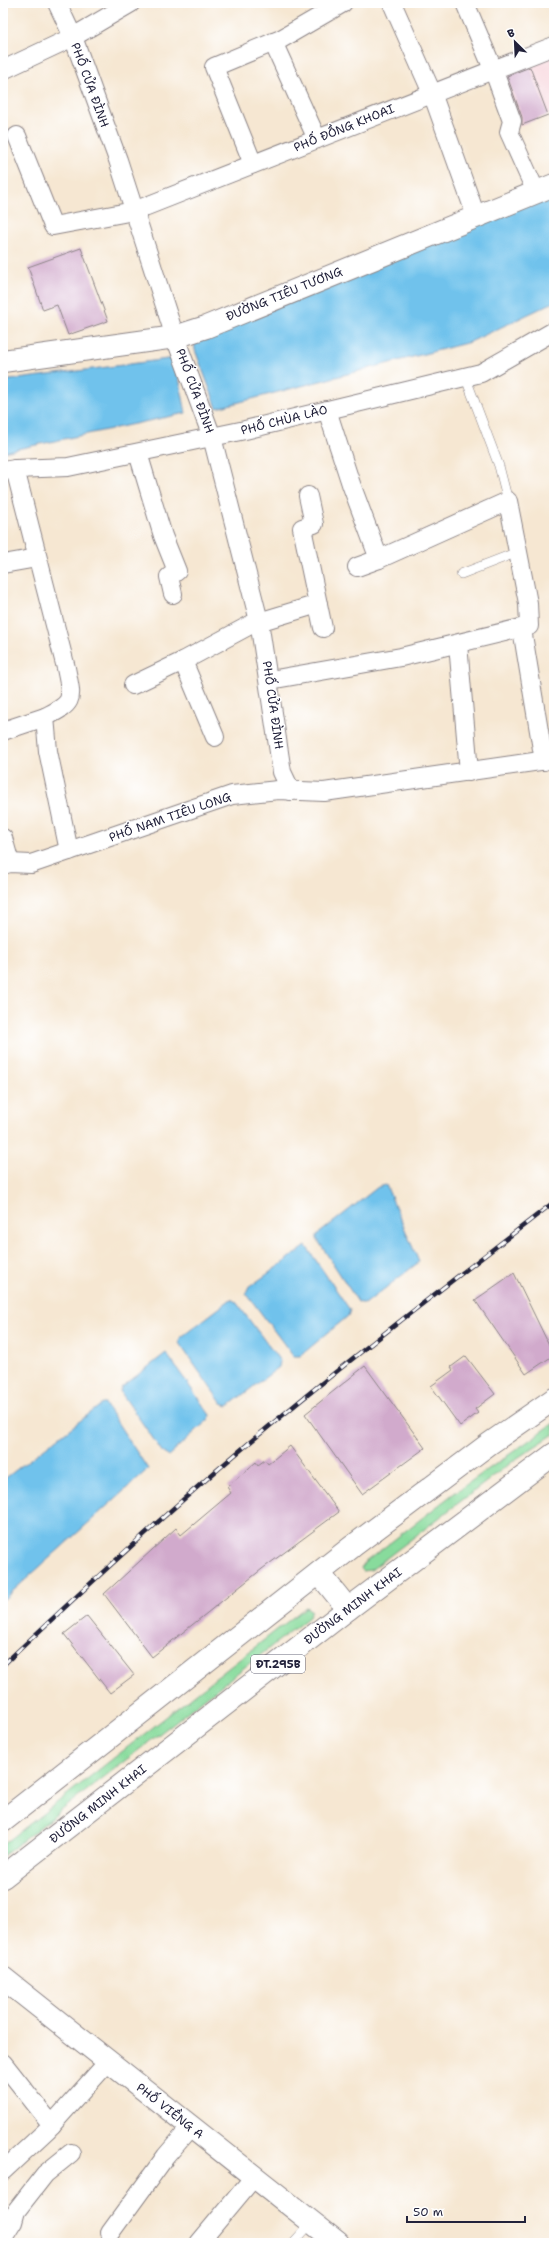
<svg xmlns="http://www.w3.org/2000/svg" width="557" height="2246" viewBox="0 0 557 2246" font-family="'Shantell Sans',sans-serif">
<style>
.built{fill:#f6cfd7}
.green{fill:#88db9c;stroke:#557e6c}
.water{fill:#70c2ec;stroke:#497294}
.building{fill:#d1aacc}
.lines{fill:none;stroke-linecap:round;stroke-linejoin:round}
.service-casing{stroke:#8c8486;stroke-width:10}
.minor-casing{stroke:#8c8486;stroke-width:20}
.tertiary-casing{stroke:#8c8486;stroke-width:24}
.primary-casing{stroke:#8c8486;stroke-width:24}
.service{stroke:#fff;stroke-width:9}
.minor{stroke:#fff;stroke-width:18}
.tertiary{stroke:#fff;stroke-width:22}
.primary{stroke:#fff;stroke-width:22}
.rail-casing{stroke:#22223b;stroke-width:4.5}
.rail{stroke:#fff;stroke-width:3;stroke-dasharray:9;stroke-linecap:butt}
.labels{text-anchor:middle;stroke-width:3;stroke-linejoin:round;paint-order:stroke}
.shield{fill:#fff;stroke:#646476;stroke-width:1}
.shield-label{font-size:11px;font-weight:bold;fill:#22223b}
.street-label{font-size:12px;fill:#22223b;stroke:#fff}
</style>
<rect width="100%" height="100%" fill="#fff"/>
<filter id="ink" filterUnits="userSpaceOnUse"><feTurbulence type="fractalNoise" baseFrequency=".025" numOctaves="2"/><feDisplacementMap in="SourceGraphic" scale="8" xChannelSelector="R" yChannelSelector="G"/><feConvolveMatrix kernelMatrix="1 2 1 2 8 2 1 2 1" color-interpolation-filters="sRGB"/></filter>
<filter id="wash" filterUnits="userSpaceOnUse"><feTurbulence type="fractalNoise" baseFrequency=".012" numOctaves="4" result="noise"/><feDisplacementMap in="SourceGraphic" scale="16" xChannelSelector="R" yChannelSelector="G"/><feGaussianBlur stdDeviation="0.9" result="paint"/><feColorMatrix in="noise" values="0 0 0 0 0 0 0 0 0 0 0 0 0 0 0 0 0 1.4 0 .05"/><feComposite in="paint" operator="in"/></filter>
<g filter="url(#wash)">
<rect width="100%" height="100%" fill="#f6e7d2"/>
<polygon class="built" points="554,49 554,111 519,127 497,70"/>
<g class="green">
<polygon points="554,1423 554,1434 516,1459 371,1570 363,1571 361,1568 364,1563 453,1494"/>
<polygon points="306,1607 312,1611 309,1617 3,1856 3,1845"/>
</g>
<g class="water">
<polygon points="554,193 554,302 470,342 217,408 195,350 194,341"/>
<polygon points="175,358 186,413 3,452 3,381"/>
<polygon points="386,1185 419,1262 365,1304 358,1302 317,1239 317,1235 378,1187"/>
<polygon points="306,1246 350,1310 348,1316 300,1356 293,1356 246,1293 248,1288"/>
<polygon points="231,1299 236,1302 280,1361 279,1367 228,1406 222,1404 179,1343 180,1338"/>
<polygon points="166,1353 210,1415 209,1419 168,1456 163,1453 120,1391 122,1387"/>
<polygon points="102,1404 105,1404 148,1469 3,1600 3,1480"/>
</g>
<g id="blocks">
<g class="building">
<polygon points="530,67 548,115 522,125 522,117 507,76"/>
<polygon points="81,248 108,321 68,335 57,305 43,310 28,267"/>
<polygon points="514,1273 554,1355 526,1374 475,1300"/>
<polygon points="466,1356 495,1394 475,1409 478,1413 460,1426 431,1386 453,1370 451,1367"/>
<polygon points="365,1366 425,1448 362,1494 305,1414"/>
<polygon points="290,1446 339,1512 262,1569 152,1657 104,1594 176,1528 181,1535 231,1493 227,1487 256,1462 258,1465 265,1460 268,1464"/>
<polygon points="87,1616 134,1675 110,1693 64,1634"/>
</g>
</g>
</g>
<g filter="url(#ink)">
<use href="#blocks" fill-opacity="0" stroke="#8c8486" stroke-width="1"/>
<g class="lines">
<defs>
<g id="service">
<polyline points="465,376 499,466 508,501"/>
<polyline points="461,574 518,552"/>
<polyline points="293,2243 312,2222"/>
</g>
<g id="minor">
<polyline points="57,3 73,37 118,160 175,337 212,437 259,621 282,772 291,791"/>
<polyline points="392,3 432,93 476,216"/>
<polyline points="465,3 493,69 512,121 509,132 536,192"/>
<polyline points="273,42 317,139"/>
<polyline points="3,70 73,37 131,3"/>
<polyline points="17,136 53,226 134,211 554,46"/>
<polyline points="253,164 214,67 281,39 343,3"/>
<polyline points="327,410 351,484 379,559"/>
<polyline points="138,453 163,536 177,571 169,577 173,594"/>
<path d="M15,469l51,199c6,31 10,34 -21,49l3,34 21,100"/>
<polyline points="3,471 15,469 68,467 245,430 481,373 554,331"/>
<polyline points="308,496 314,524 302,528 323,628"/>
<polyline points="3,564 37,558"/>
<polyline points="522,629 544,761"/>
<polyline points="458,644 469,772"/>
<polyline points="183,661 215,737"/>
<polyline points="270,680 401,657 529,626 528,603 508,501 379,559 357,567"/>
<polyline points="133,685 183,661 252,624 318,604"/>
<polyline points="3,731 45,717"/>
<polyline points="3,838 10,863"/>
<polyline points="3,865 10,863 31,864 232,795 278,790 324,792 554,759"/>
<polyline points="3,2063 52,2125"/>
<polyline points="3,2171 47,2130 108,2062"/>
<polyline points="110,2233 166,2156 191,2127"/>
<polyline points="3,2238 13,2222 16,2211 45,2174 71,2153"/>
<polyline points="199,2243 254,2177"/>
</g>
<g id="tertiary">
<polyline points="3,361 175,337 206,327 554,185"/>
<polyline points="3,1978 338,2243"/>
</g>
<g id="primary">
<polyline points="319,1573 348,1609"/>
<polyline points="3,1821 353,1546 489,1444 554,1399"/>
<polyline points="3,1877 348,1609 554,1454"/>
</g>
</defs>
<use href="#service" class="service-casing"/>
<use href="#minor" class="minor-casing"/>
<use href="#tertiary" class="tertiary-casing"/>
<use href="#primary" class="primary-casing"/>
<use href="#service" class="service"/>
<use href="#minor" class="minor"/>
<use href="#tertiary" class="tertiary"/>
<use href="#primary" class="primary"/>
<defs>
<path id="rail" d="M3,1665c65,-61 130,-122 198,-181 114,-99 234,-190 353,-282"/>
</defs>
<use href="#rail" class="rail-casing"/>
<use href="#rail" class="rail"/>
</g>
</g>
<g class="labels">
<rect class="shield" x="251" y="1655" width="54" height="18" rx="3"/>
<g class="shield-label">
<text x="278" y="1668">ĐT.295B</text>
</g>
<g class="street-label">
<text transform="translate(90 85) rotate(70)" y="4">PHỐ CỬA ĐÌNH</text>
<text transform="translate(344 128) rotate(-22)" y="4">PHỐ ĐỒNG KHOAI</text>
<text transform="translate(284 294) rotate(-22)" y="4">ĐƯỜNG TIÊU TƯƠNG</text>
<text transform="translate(195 391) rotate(70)" y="4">PHỐ CỬA ĐÌNH</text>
<text transform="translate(284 420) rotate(-14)" y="4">PHỐ CHÙA LÀO</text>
<text transform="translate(273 705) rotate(82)" y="4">PHỐ CỬA ĐÌNH</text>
<text transform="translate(170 817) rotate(-19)" y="4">PHỐ NAM TIÊU LONG</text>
<text transform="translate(353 1606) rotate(-37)" y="4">ĐƯỜNG MINH KHAI</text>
<text transform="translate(98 1804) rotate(-38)" y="4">ĐƯỜNG MINH KHAI</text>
<text transform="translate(170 2111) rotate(38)" y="4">PHỐ VIỀNG A</text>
</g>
</g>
<rect width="557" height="2246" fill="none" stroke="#fff" stroke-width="16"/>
<g transform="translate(515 42) rotate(336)" stroke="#ffffff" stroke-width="3" paint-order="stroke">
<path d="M0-3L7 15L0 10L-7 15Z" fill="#22223b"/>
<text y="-6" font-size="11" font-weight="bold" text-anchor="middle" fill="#22223b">B</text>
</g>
<path d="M407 2216v6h118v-6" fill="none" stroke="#22223b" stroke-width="2"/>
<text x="413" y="2216" font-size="12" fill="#22223b" stroke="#ffffff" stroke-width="3" paint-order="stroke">50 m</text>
</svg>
